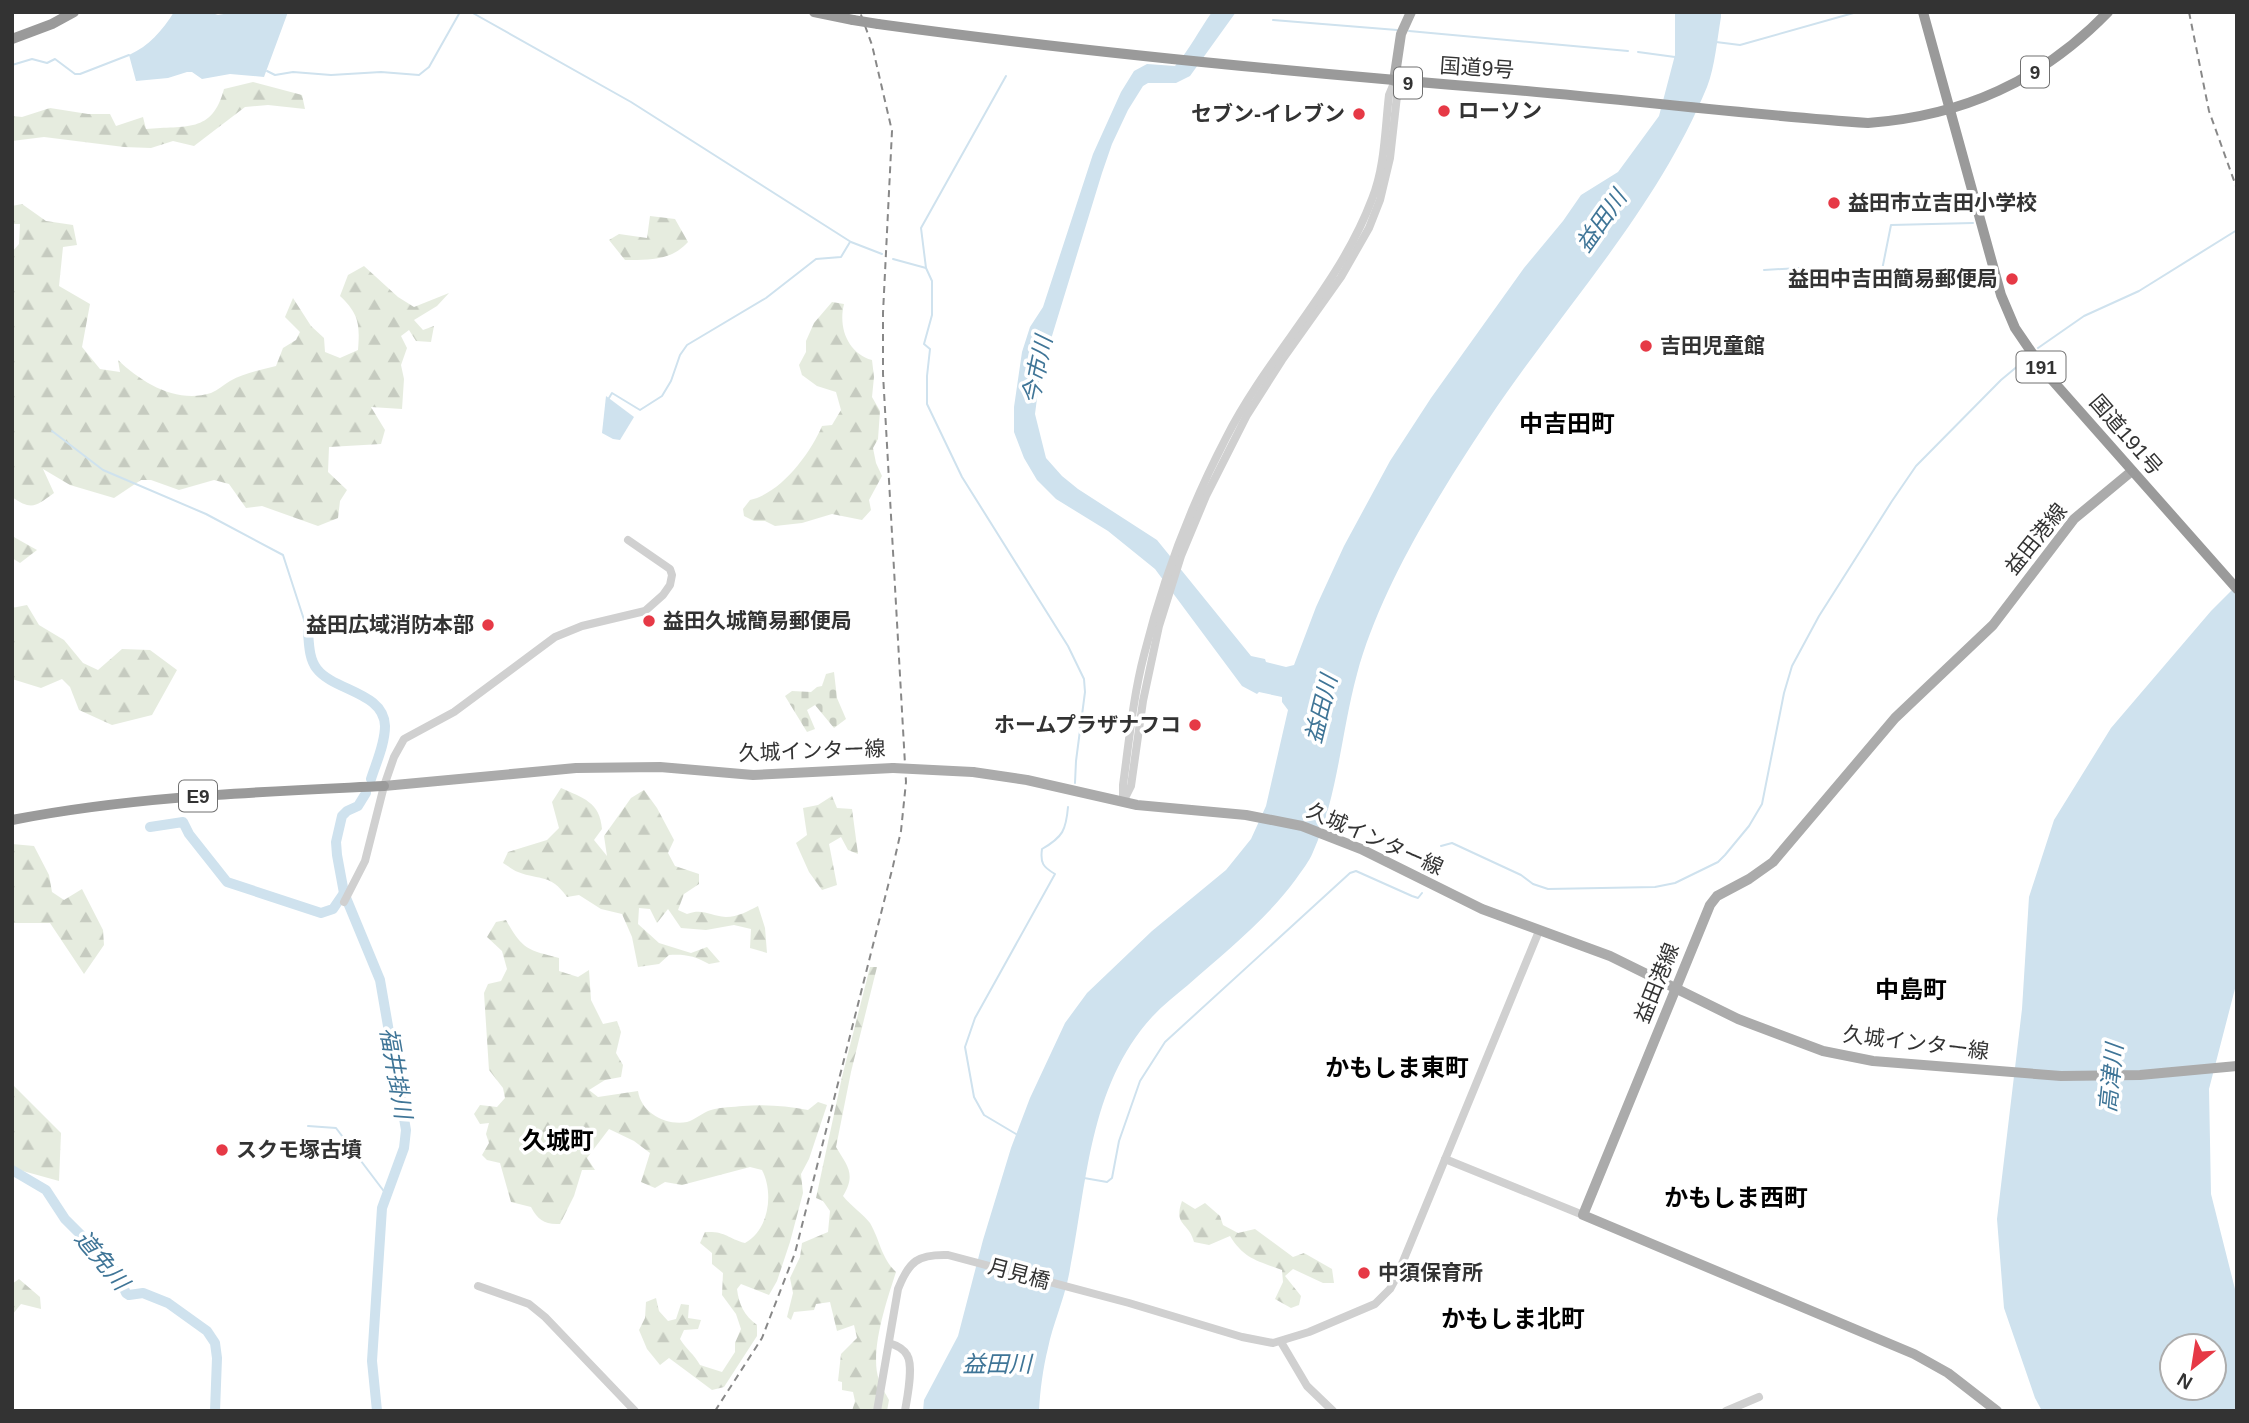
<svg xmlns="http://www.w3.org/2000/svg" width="2249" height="1423" viewBox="0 0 2249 1423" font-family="Arial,'Noto Sans JP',sans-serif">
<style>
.forest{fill:url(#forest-firs)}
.cemetery{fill:url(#cemetery-stones)}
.water{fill:#cfe2ee;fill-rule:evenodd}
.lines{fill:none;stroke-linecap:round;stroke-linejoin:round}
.stream{stroke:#cfe2ee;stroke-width:2}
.river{stroke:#cfe2ee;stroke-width:10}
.minor{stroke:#d0d0d0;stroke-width:8}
.major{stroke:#ababab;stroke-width:10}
.highway{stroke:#9a9a9a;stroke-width:10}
.rail{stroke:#888;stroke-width:2;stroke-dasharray:7 5;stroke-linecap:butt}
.major-bridge{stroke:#ababab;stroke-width:10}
.highway-bridge{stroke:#9a9a9a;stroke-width:10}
.poi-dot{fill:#e63946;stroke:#fff;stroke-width:2.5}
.labels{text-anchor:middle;stroke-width:7;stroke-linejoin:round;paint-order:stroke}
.shield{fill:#fff;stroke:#707070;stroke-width:2}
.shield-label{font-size:19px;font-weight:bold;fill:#333}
.street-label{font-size:21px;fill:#333;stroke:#fff}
.poi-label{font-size:21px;font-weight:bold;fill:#333;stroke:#fff;text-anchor:start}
.water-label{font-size:23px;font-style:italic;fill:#3f7597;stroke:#fff}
.quarter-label{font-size:24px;font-weight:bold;fill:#000;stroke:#fff}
</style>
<defs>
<pattern id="forest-firs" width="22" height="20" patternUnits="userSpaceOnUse" patternTransform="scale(1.75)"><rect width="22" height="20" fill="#e6ecdf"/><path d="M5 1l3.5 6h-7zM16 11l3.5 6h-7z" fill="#c6cbc0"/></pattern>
<pattern id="cemetery-stones" width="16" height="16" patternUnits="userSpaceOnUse" patternTransform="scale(1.75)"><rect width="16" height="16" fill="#e6ecdf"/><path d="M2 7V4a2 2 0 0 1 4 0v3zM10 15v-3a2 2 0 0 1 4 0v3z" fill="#c6cbc0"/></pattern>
</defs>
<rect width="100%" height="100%" fill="#fff"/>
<g class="forest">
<path d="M253,82l49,13 3,14 -37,-4 -23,2 -51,39 -21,-5 -22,7 -27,-1 -80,-10 -32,4v-25l10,1 28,-9 38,6h22l6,12 27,-9 3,12c40,-4 66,5 78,-40z"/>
<path d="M22,204l24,17 27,4 4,20 -14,2 -4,39 31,18 -8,43 18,22 20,3 -2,-12c24,23 59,44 93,33 7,-3 12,-8 19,-12 14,-8 30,-11 46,-15l7,-18 13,-8 4,-8 -15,-15 8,-19 18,28 13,12 1,14 15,6 18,-8c2,-26 1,-36 -18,-54l8,-21 16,-9 34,31 16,10 35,-14 -12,13 -23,14 9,10 11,-4 -3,16 -15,-1 -7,-11 -8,6 6,12 -6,17 3,14 -2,30 -31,-2 14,23 -4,14 -52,3 -1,25 19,18 -7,11 -2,17 -20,8 -56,-20 -16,2 -17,-24 -15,-4 -35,10 -28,-10h-10l-27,18 -44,-13 -27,-16 11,24c-18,13 -22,18 -42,4v-245l7,-8 1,-20h-8v-18z"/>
<path d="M650,216l25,3 13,23c-17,19 -39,18 -63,18l-16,-20 10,-6 28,4z"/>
<path d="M832,302l12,2c-6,24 4,49 28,56l2,17 -2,20 8,14 -2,28 -5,9 3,15 6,13 -13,24 2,10 -9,10 -30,-6 -30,9 -27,3 -10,-5h-11l-10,-5 -1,-7 7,-9c31,-7 60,-46 72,-74l10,-1 9,-15 -5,-18 -19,-6 -15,-11 -3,-10 7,-13v-11l8,-18z"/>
<polygon points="12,536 37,550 20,563 12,558"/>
<polygon points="27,605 39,625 64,640 83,663 98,670 122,649 150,650 177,670 152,715 112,725 79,710 70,687 62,679 41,688 12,679 12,608"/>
<path d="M561,788c22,10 39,14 41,41l-8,11 13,16 -3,-20 27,-38 13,-8 13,18 17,32 -6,13 7,13 24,8v10l-15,10 -6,16 9,4c17,-6 22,2 39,3 12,0 22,-6 32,-11l7,22 2,25 -17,-5 1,-19 -17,-4 -28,5 -25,-2 -13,-19 -11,14 -7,-14 -11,-1 -1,16 21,19 32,10 16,-6 13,15 -11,2c-14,-8 -24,-10 -40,-9l-10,9 -21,3 -6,-30 -10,-23 -21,-5 -22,-14 -12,2c-17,-24 -26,-16 -49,-25 -5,-2 -10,-6 -15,-9l5,-11 39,-12 12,-12 -7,-26z"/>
<polygon points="832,796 837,808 852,809 858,854 848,850 841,837 829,844 837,885 822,890 809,872 796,843 807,835 803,808 818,805"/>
<polygon points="12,844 34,846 49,875 52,892 64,900 82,889 103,930 104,945 84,974 50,923 12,923"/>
<path d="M506,920c16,29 21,30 53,38v13l19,6 11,-7 2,30 12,24 14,-3 4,11 -5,21 7,12 -2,12 -16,3 -16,10 9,7 40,-6c3,22 28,35 49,31 8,-2 16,-10 24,-12 10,-3 22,-3 32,-4 22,-2 43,0 65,4l10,-8 9,3 -18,54 -8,15 2,19 -13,49 -13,39 -8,14 -28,-11 -4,5c2,16 7,26 20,36v11l-33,51 -12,3 -43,-32 -9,7 -13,-16 -8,-19 6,-12 1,-16 10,-4 3,13 9,10 8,-2 5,-15 8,1 -1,13 13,2 -3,9 -14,1 -4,9c6,10 14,15 20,26l22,7 13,-20v-9l6,-14 -5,-15 -14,-19 1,-22 -11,-9v-11l-12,-10 5,-11c21,-1 22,6 40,11 24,-13 29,-50 17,-73l-12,-3 -68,18 -17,-3 -10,6 -14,-6 9,-29 -16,-12 -25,-12 -22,29 8,12h-13l-8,26 -14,28c-15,1 -22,-4 -29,-17l-20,-5 -11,-39 -13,-3 -5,-5 7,-12 -3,-9 3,-11 -9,1 -6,-10 6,-9 17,2 8,-9 -2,-10 -14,-18 -5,-77 4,-9 13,-3 6,-12 -5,-18 -15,-14 9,-15z"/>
<path d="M870,967h7l-26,105 -15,75c12,20 20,27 7,49 8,10 21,19 27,27 10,17 11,35 26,49 -9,28 -27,80 -17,108 2,7 7,14 10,20l-2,11h-35l3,-10 -2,-9 -11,-2v-8l-4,-1 3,-27 16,-16 -3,-13 -17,6 -7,-29 -14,2 -2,6 -20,2 -3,8 -4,-3 6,-24 -3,-15 10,-21 2,-14 26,-11 2,-21 -7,-10 -7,-3 26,-121z"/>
<polygon points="12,1084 61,1133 59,1181 12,1168"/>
<path d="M1182,1201l13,8 10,-6 15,13 3,9 15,8 17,-4 38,28 11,-4 28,16 2,14h-11l-30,-14 -8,7 16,20 -2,9 -8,3 -16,-9 8,-17 -1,-12c-24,-9 -38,-11 -52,-34l-21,9 -15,-3c-5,-20 -21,-16 -12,-41z"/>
<polygon points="19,1279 40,1297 41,1309 21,1304 12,1315 12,1284"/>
</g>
<polygon class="cemetery" points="834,672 837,698 846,719 834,728 815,705 807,710 815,729 807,732 785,696 792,691 811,692 817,687 822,686 826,674"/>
<g class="water">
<path d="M174,12h35l9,3 17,-3h53l-24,65 -34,-3 -28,5 -10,-7h-5l-19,6 -32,3 -7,-26c20,-9 33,-24 45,-43z"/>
<path d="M1212,12h24l-46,64 -14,7h-28l-5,3 -15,24 -16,34 -10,29 -62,202 -5,39 11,44 16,18 16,13 79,51 94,116 14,3 1,3 20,5 8,-2 22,-58 28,-61 46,-85 41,-63 93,-130 39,-47 18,-26 37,-23 41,-56 16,-61v-43h46v5c-4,23 -6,49 -14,70 -51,124 -146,223 -219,333 -49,74 -108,168 -131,254 -16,59 -19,122 -44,178 -4,10 -11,18 -17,27 -29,40 -71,73 -108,106 -12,10 -25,20 -36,32 -65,71 -65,173 -84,262 -5,23 -15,45 -20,69 -5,20 -8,42 -9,63h-116l1,-11 34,-64 25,-96 28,-92 19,-50 35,-75 22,-30 65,-62 74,-61 25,-31 15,-33 22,-96 -6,-8v-5l-23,-5 -2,2 -15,-8 -87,-117 -47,-38 -52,-32 -19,-19 -13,-22 -10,-26v-25l8,-55 8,-25 13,-20 50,-153 28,-62 13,-21 13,-7 28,2c15,-17 24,-36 37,-54z"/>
<polygon points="606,396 634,417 620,440 613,439 602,433"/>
<path d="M2237,585v396l-28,108 2,105 26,103v114h-195l-7,-13 -31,-90 -7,-89 25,-210 7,-112 25,-77 57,-92 100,-117zM2172,1346h42v42h-42z"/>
</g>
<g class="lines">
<g class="stream">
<polyline points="471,12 631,102 851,242 882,254"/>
<polyline points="1273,20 1397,30"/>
<polyline points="1409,31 1628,51"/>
<polyline points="1716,42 1740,45 1857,12"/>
<polyline points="1638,52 1675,57"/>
<polyline points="12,65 32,59 47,63 55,59 75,74 80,74 129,55"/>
<polyline points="267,71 275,75 293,72 331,75 381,72 419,75 429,67 460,12"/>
<polyline points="1006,76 921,228 926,268 932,281 932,315 924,344 930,349 927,376 927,404 962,477 1068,646 1084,679 1085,692 1076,761 1075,783"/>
<polyline points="893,259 926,268"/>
<polyline points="1764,270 1799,268 1879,285 1891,225 1973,223"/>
<polyline points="2038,348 2084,316 2139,291 2237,230"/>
<polyline points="609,398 612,393 640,410 662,396 671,381 680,355 687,345 766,298 816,259 841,257 850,242"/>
<polyline points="52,431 103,470 206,514 283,555 308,632"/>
<polyline points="1441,846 1452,843 1521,875 1533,884 1548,889 1655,887 1675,883 1718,862 1725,855 1749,826 1762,804 1784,693 1792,666 1819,616 1892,501 1916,466 2001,380 2025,360"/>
<polyline points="308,1126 336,1128 386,1194"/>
<path d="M1016,1134l-32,-19 -10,-18 -9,-50 10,-29 80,-144c-12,-7 -15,-11 -13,-25 21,-12 24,-19 26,-42"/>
<polyline points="1084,1178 1107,1182 1112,1178 1119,1141 1140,1081 1165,1042 1350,873 1356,871 1412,896 1418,898 1422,893"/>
</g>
<g class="river">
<path d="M308,632c1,12 1,27 9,37 17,22 67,23 68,57 0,18 -9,37 -14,53"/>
<polyline points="366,793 358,806 347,811 342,816 336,842 337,855 344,893 380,980 406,1130 404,1148 382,1208 372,1361 377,1411"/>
<polyline points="150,827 183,822 189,834 227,882 321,913 333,909 344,893"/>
<polyline points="12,1170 46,1190 65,1219 90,1244 102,1263 116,1271 126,1293 129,1295 143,1293 168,1303 207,1331 215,1343 217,1358 215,1411"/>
</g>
<g class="minor">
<polyline points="1123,802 1131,786 1143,701 1159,626 1181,556 1206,496 1247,415 1282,360 1341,277 1369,228 1380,200 1390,158 1397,96 1394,81"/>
<path d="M1123,802v-17c6,-43 10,-88 21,-130 19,-76 46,-148 82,-217 42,-83 113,-151 146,-239 13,-32 13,-70 17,-104l5,-12"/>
<polyline points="344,902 365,861 384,786 394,757 404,739 454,712 555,637 582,626 645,611 663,595 670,585 672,575 670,569 628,540"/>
<polyline points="1445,1159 1583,1215"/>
<polyline points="478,1286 529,1304 545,1317 635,1411"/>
<polyline points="1281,1342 1307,1386 1333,1411"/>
<path d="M889,1343c7,2 14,5 18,12 7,11 0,43 -2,56"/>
<path d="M877,1411l21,-122c11,-28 20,-35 50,-34l181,48 113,34 31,6 36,-11 66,-28 15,-15 7,-13 142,-345"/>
<polyline points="1726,1411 1759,1397"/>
</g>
<g class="major">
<polyline points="1394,81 1401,34 1411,12"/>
<polyline points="973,772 1027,780 1137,805 1246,815 1302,826 1361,849 1482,909 1610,956 1738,1019 1823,1051 1873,1061 2061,1076 2140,1075 2237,1066"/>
<polyline points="384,786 576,768 660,767 753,775 893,768"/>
<polyline points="1997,1411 1948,1373 1914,1354 1583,1215 1710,905 1717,896 1749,879 1773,862 1895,718 1993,625 2074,519 2132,471"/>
</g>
<g class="highway">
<polyline points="814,12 853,20"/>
<polyline points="1923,12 2001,295 2015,328 2045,372 2237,589"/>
<path d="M878,24c211,29 424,49 637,66 117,10 235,25 353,33 95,-7 173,-42 240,-111"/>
<polyline points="12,39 52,24 74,12"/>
<path d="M12,820c123,-24 248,-28 372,-34"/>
</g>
<g class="rail">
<polyline points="2189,12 2209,111 2237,189"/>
<polyline points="2234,12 2237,15"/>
<polyline points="715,1411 762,1338 795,1253 893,866 901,831 906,782 883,374 883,313 892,131 872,45 860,12"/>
</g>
<polyline class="major-bridge" points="893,768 973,772"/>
<polyline class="highway-bridge" points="853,20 878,24"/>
</g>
<g class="poi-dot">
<circle cx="1444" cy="111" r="7"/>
<circle cx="1359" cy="114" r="7"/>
<circle cx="1834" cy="203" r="7"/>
<circle cx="2012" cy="279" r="7"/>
<circle cx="1646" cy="346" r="7"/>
<circle cx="649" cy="621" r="7"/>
<circle cx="488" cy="625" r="7"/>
<circle cx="1195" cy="725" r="7"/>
<circle cx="222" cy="1150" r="7"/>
<circle cx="1364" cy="1273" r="7"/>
</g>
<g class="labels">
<g class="shield">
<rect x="2021" y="56.5" width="28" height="31" rx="5"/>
<rect x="1394" y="67.5" width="28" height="31" rx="5"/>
<rect x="2016.5" y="351.5" width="49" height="31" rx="5"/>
<rect x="179" y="780.5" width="38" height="31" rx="5"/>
</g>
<g class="shield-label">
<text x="2035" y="79">9</text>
<text x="1408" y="90">9</text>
<text x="2041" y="374">191</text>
<text x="198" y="803">E9</text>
</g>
<g class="street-label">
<text transform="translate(1477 68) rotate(4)" y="7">国道9号</text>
<text transform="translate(2126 435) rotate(49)" y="7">国道191号</text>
<text transform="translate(2036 539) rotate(-51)" y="7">益田港線</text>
<text transform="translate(812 751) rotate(-2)" y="7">久城インター線</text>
<text transform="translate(1375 839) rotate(24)" y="7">久城インター線</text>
<text transform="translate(1657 983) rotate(-68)" y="7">益田港線</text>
<text transform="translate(1916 1043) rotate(7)" y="7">久城インター線</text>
<text transform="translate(1019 1274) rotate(15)" y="7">月見橋</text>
</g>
<g class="poi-label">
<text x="1458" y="118">ローソン</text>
<text x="1345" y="121" text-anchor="end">セブン-イレブン</text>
<text x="1848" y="210">益田市立吉田小学校</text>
<text x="1998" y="286" text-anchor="end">益田中吉田簡易郵便局</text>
<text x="1660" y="353">吉田児童館</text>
<text x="663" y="628">益田久城簡易郵便局</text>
<text x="474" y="632" text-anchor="end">益田広域消防本部</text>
<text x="1181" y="732" text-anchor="end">ホームプラザナフコ</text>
<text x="236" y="1157">スクモ塚古墳</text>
<text x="1378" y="1280">中須保育所</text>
</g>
<g class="water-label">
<text transform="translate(1601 221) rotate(-55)" y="8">益田川</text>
<text transform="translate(1037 370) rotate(-78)" y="8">今市川</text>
<text transform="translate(1321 709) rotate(-76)" y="8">益田川</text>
<text transform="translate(396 1073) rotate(80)" y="8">福井掛川</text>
<text transform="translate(2111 1078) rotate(-84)" y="8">高津川</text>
<text transform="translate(102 1260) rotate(50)" y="8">道免川</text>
<text x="997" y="1372">益田川</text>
</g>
<g class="quarter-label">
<text x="1567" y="432">中吉田町</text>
<text x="1911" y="998">中島町</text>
<text x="1397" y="1076">かもしま東町</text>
<text x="558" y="1149">久城町</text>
<text x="1736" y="1206">かもしま西町</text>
<text x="1513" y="1327">かもしま北町</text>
</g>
</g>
<rect width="2249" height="1423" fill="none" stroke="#333333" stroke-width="28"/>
<g transform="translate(2193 1367) rotate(210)"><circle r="33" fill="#ffffff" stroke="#adadad" stroke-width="2"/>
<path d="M0-5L12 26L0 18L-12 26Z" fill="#e63946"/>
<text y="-10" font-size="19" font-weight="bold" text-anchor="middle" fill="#333333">N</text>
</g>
</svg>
